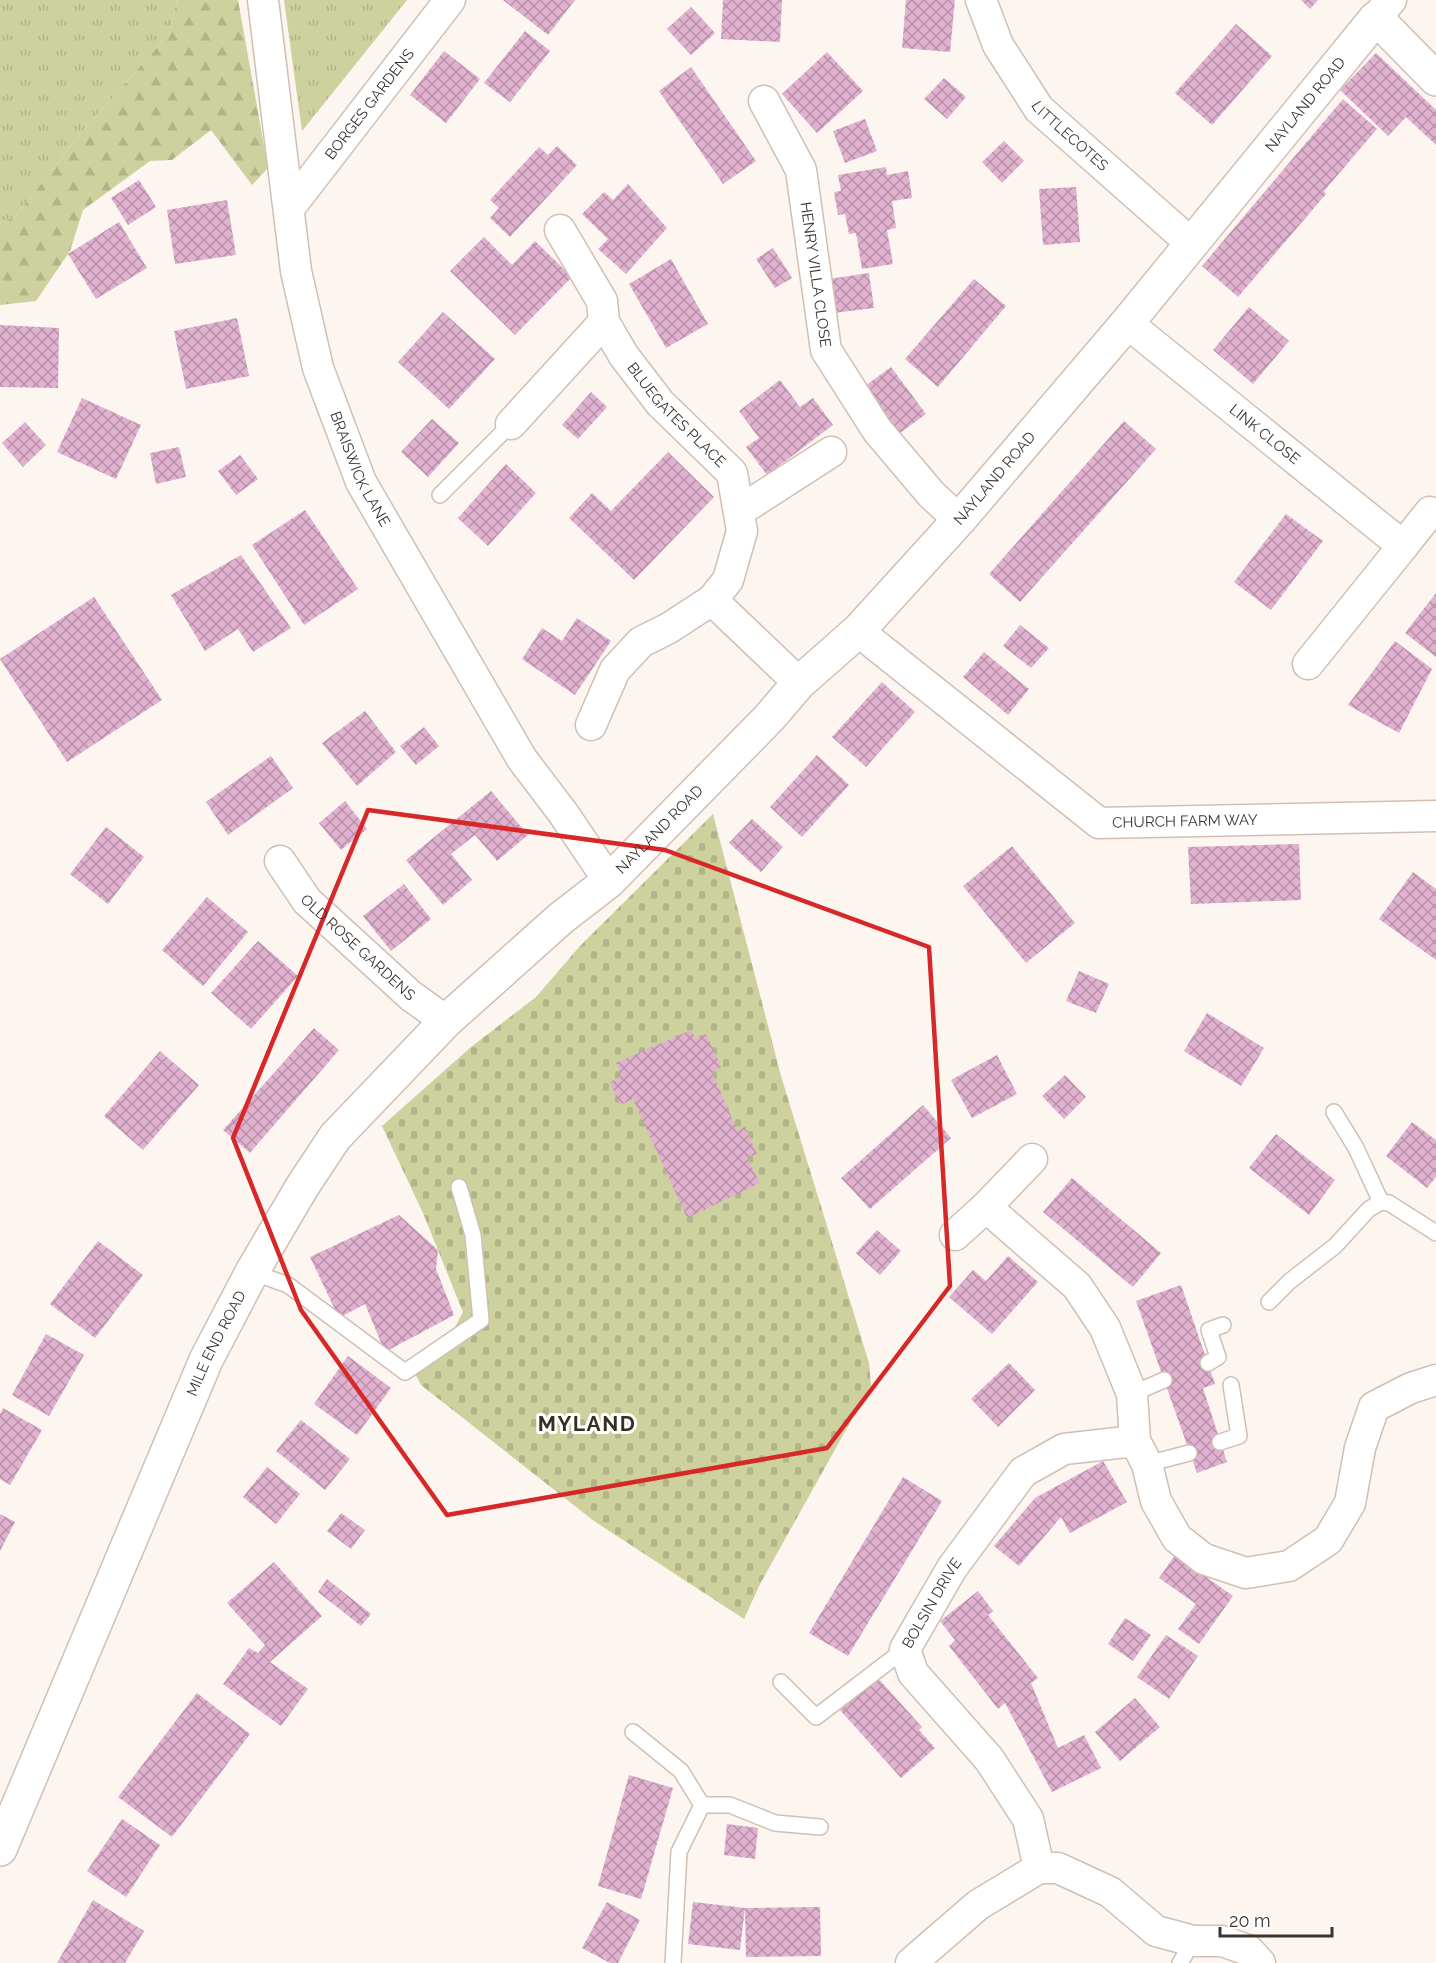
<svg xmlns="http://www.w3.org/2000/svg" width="1436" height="1963" viewBox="0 0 1436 1963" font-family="Raleway,sans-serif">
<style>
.grass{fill:url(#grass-tufts)}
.forest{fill:url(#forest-firs)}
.cemetery{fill:url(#cemetery-stones)}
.building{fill:url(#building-cross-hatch)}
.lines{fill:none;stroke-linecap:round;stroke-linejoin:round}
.service-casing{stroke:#d1bfb3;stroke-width:18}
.minor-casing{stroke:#d1bfb3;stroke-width:33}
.tertiary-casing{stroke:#d1bfb3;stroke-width:36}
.service{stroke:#fff;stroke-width:15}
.minor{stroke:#fff;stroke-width:30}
.tertiary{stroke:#fff;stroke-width:33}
.marked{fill:none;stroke:#d62828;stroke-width:4.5;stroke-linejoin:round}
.labels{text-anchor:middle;stroke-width:6;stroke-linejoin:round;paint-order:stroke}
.street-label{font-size:15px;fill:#3c3430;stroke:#fff}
.district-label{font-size:21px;font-weight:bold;letter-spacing:1.5px;fill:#3a2c23;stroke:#fff}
</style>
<defs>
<pattern id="grass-tufts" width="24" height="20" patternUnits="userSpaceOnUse" patternTransform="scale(1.5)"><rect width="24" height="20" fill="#cdd19d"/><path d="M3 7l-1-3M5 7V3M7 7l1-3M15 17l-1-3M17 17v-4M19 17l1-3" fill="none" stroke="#b1b488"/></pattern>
<pattern id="forest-firs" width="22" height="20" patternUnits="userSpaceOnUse" patternTransform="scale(1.5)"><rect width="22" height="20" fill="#cdd19d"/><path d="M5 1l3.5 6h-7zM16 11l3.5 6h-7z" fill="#b1b488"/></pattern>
<pattern id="cemetery-stones" width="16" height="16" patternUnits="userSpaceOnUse" patternTransform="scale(1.5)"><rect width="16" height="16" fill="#cdd19d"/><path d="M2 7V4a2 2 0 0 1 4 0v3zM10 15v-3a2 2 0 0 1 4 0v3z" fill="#b1b488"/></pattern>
<pattern id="building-cross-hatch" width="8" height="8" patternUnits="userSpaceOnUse" patternTransform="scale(1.5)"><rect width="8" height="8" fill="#e1b1d0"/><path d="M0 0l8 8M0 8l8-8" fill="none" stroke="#b891a9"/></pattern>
</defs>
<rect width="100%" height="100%" fill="#fcf5f0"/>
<g class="grass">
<polygon points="0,0 177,0 169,34 81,133 16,216 0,223"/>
<polygon points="284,0 407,0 302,131"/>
</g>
<polygon class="forest" points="177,0 238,0 268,168 252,185 211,130 172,160 150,161 83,210 70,251 36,301 0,305 0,223 16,216 81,133 169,34"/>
<polygon class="cemetery" points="713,814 781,1076 869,1363 871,1385 760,1584 744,1619 594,1521 421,1385 410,1363 448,1340 463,1312 423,1213 382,1126 471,1047 536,997 580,946"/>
<g class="building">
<polygon points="503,0 575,0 548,35"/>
<polygon points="723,0 782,0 780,42 721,39"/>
<polygon points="906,0 955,0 950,52 902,48"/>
<polygon points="1301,0 1318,0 1310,9"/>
<polygon points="691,7 715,33 691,55 667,29"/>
<polygon points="1236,24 1272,56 1212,125 1175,93"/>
<polygon points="525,31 550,51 510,102 484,83"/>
<polygon points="444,51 480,79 446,123 410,95"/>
<polygon points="827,52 863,91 817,133 782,94"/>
<polygon points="1376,53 1436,110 1436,145 1406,117 1388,136 1340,90"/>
<polygon points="691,67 756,161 723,184 659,91"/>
<polygon points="944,78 966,97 947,119 924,99"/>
<polygon points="1343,99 1377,129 1324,191 1326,194 1238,297 1202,266"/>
<polygon points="865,119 877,151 845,163 833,131"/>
<polygon points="1004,141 1024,161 1002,183 982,162"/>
<polygon points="557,146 577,165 510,237 490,218 499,208 490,200 539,147 548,155"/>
<polygon points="886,167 887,175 908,171 912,198 892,201 896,228 887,230 893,264 862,269 856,233 849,234 845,214 838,215 834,192 841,191 838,175"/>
<polygon points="139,180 156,207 128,225 111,198"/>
<polygon points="628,184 667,228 626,274 598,249 608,239 582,214 604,192 613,200"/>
<polygon points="1076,187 1080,242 1043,245 1039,189"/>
<polygon points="227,200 236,255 175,264 167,210"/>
<polygon points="119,222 147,268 96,299 68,254"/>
<polygon points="484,237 512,265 535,241 572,277 515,335 450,271"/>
<polygon points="773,248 792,278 775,288 756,259"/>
<polygon points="671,259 708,324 666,348 629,284"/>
<polygon points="869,273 874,308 834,313 829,279"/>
<polygon points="974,279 1006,306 938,387 905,359"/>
<polygon points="1249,307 1289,341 1253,384 1213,350"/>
<polygon points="443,312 495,359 449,409 398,362"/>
<polygon points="237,318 249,376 186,389 174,331"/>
<polygon points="0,325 59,328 58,388 0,387"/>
<polygon points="891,367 926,414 896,436 861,389"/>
<polygon points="780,380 800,407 813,398 833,425 767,475 746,447 759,438 739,411"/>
<polygon points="591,392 607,407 578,439 562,425"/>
<polygon points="82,398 141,425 116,479 57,452"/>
<polygon points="432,419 459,443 428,477 401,452"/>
<polygon points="1124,421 1156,449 1020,602 989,574"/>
<polygon points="25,422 46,445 23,467 2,443"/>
<polygon points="179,447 186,477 156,484 150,453"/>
<polygon points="668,452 714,497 634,580 569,518 592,493 611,511"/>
<polygon points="240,455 258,479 236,495 218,471"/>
<polygon points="506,464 536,493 488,546 458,518"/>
<polygon points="305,510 358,589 304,625 252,545"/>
<polygon points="1286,514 1323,541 1271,610 1234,582"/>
<polygon points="241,555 291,628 253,652 238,629 205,651 171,595"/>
<polygon points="1436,593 1436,657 1405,633"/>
<polygon points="94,597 162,700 67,762 0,659"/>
<polygon points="577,618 611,641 575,695 522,659 542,628 562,641"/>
<polygon points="1020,625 1049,648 1031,668 1003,646"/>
<polygon points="1395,641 1432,669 1399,733 1348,705"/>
<polygon points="984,652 1029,689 1008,715 963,677"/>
<polygon points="882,682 915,712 866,767 832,737"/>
<polygon points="365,711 396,752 357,786 322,743"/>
<polygon points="424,727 439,746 416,765 400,746"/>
<polygon points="817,755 849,785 802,837 770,807"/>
<polygon points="271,756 293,788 228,835 206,802"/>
<polygon points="491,791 528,835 497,861 475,835 451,854 472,880 443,905 406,860"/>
<polygon points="345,801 367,829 341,850 319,823"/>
<polygon points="752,819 783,847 761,872 729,843"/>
<polygon points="106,827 144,857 108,904 70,874"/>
<polygon points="1299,844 1301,900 1191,904 1188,847"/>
<polygon points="1012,846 1075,923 1026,963 963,886"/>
<polygon points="1413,872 1436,889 1436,960 1379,919"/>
<polygon points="404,884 431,919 391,951 363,916"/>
<polygon points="207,897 248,932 203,986 162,950"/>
<polygon points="258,941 298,976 251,1029 211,993"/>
<polygon points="1079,971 1109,984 1096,1013 1066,1001"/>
<polygon points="1207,1013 1264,1048 1241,1086 1184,1051"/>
<polygon points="314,1028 339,1050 250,1153 223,1130"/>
<polygon points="691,1030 695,1039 706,1034 721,1067 712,1072 737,1130 745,1127 757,1154 747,1158 760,1183 687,1218 633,1099 620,1105 610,1082 622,1076 616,1063"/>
<polygon points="160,1051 199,1085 143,1150 104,1116"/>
<polygon points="997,1055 1017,1094 972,1118 951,1080"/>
<polygon points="1065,1075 1086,1097 1064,1119 1042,1096"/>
<polygon points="923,1105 951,1138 870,1209 841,1178"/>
<polygon points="1412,1122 1436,1140 1436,1177 1427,1188 1386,1156"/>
<polygon points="1276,1134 1335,1180 1309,1215 1249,1168"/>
<polygon points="1072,1178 1161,1253 1133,1287 1043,1212"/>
<polygon points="399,1215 438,1250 436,1269 454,1315 385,1352 365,1304 339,1318 310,1257"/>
<polygon points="877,1230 901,1251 880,1275 856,1253"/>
<polygon points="98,1241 143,1275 95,1338 50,1304"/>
<polygon points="1008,1256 1038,1282 992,1334 949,1297 973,1270 986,1281"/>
<polygon points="1181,1285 1215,1384 1203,1388 1227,1462 1197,1473 1136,1301"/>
<polygon points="46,1334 84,1355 49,1416 12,1395"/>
<polygon points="348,1356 391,1388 357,1435 314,1404"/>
<polygon points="1009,1363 1035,1390 998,1427 971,1399"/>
<polygon points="3,1408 42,1430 10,1485 0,1479 0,1414"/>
<polygon points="301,1420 350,1459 325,1490 276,1451"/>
<polygon points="1103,1461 1127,1502 1070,1533 1061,1517 1019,1566 994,1546 1035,1498"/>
<polygon points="267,1467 300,1494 276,1524 243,1497"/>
<polygon points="903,1477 942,1501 848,1656 809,1633"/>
<polygon points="341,1513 365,1530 351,1549 327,1531"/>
<polygon points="0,1514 15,1522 0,1551"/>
<polygon points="1175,1555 1233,1596 1199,1644 1178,1629 1196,1604 1159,1578"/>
<polygon points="274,1562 322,1616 270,1662 308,1689 281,1726 223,1684 249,1648 258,1653 265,1645 227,1603"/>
<polygon points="327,1579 371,1614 361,1626 318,1592"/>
<polygon points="978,1591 993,1611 988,1615 1038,1678 1031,1683 1058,1748 1084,1735 1101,1768 1052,1792 1005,1703 998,1709 949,1646 955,1640 940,1621"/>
<polygon points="1125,1618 1151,1635 1133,1661 1108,1644"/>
<polygon points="1166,1635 1198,1656 1169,1699 1137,1677"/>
<polygon points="877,1677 922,1727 919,1730 935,1748 901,1778 840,1710"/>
<polygon points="197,1693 250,1734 172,1837 118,1797"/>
<polygon points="1135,1698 1160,1727 1120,1761 1095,1732"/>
<polygon points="629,1775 673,1788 641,1899 598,1886"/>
<polygon points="122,1819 160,1845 126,1897 87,1871"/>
<polygon points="727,1824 758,1828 755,1859 724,1855"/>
<polygon points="93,1900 144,1931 125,1963 57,1963"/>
<polygon points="607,1902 640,1920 618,1963 610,1963 582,1948"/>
<polygon points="693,1902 745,1908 740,1950 688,1944"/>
<polygon points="820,1907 821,1956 746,1957 745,1908"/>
</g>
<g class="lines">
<defs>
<g id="service">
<polyline points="440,495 511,424"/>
<polyline points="1334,1112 1356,1148 1381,1202"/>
<polyline points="252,1272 288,1285 405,1372 481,1320 473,1235 459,1187"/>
<polyline points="1269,1302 1290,1281 1335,1246 1369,1209 1381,1202 1389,1203 1436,1233"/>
<polyline points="1208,1363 1218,1357 1209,1330 1223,1325"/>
<polyline points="1132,1394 1164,1380"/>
<polyline points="1220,1442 1239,1436 1231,1385"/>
<polyline points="1147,1464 1189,1453"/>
<polyline points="781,1682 816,1717 905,1649"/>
<polyline points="633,1732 681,1771 702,1805"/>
<polyline points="673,1963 679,1852 702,1805 730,1805 775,1823 820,1827"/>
<polyline points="1180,1963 1193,1941"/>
</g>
<g id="minor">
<path id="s1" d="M263,0l33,271 22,97 43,114 161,277 41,54 46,68"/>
<path id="s2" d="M981,0l17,45 41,64 153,135"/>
<polyline points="1376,18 1391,0"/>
<path id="s3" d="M764,101l37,69 25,180 51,80 54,64 28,26"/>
<path id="s4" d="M290,207l160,-207"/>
<path id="s5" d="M560,230l42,71 2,21 20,34 36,47 72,70 10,58 -14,49 -16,20 -43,28 -28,14 -26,28 -24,55"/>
<path id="s6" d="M1127,323l276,223 -95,118"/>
<polyline points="511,424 604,322"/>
<polyline points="741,510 831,452"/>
<polyline points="1403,546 1430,512"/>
<polyline points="712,600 799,683"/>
<path id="s7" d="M858,631l241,192 337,-7"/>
<path id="s8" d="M280,861l27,40 104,95 35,25"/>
<polyline points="986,1207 1032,1159"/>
<polyline points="955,1235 986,1207 1077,1286 1105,1328 1132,1394 1135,1441 1147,1464 1156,1501 1177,1538 1204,1559 1246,1573 1289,1566 1328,1540 1350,1503 1360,1448 1374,1407 1411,1388 1436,1380"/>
<path id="s9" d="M1039,1868l-11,-49 -39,-60 -76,-86 -8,-24 47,-81 71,-96 41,-23 71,-8"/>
<polyline points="911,1963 978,1905 1039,1868 1058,1868 1110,1892 1156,1931 1193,1941 1222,1941 1248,1950 1260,1963"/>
</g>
<g id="tertiary">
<path id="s10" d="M0,1849l206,-489 46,-88 50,-85 33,-50 111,-116 114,-102 49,-38 160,-163 30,-35 59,-52 101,-111 168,-197 249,-305 60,61"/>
</g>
</defs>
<use href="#service" class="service-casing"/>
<use href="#minor" class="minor-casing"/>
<use href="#tertiary" class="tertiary-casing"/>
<use href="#service" class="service"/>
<use href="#minor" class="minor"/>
<use href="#tertiary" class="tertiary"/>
</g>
<path class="marked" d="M368,810l297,40 264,97 21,339 -123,162 -380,67 -146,-205 -68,-172z"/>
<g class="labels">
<g class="street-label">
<text dy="5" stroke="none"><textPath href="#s4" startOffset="130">BORGES GARDENS</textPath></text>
<text dy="5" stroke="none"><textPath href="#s10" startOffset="2208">NAYLAND ROAD</textPath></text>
<text dy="5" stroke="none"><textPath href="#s2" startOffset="165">LITTLECOTES</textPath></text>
<text dy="5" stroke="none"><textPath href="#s3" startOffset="184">HENRY VILLA CLOSE</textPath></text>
<text dy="5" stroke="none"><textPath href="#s5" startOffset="222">BLUEGATES PLACE</textPath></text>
<text dy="5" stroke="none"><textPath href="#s6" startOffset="177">LINK CLOSE</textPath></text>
<text dy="5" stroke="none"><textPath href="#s1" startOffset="482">BRAISWICK LANE</textPath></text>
<text dy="5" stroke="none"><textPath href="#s10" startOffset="1722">NAYLAND ROAD</textPath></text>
<text dy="5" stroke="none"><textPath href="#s7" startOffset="394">CHURCH FARM WAY</textPath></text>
<text dy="5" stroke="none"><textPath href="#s10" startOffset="1236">NAYLAND ROAD</textPath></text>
<text dy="5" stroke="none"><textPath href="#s8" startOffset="117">OLD ROSE GARDENS</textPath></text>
<text dy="5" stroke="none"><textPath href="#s10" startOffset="550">MILE END ROAD</textPath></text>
<text dy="5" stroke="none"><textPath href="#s9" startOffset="315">BOLSIN DRIVE</textPath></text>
</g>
<g class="district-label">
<text x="587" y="1431">MYLAND</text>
</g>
</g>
<path d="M1220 1927v9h112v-9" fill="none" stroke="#3c3430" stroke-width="3"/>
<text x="1229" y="1927" font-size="18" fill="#3c3430" stroke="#ffffff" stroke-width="4.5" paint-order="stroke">20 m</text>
</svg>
